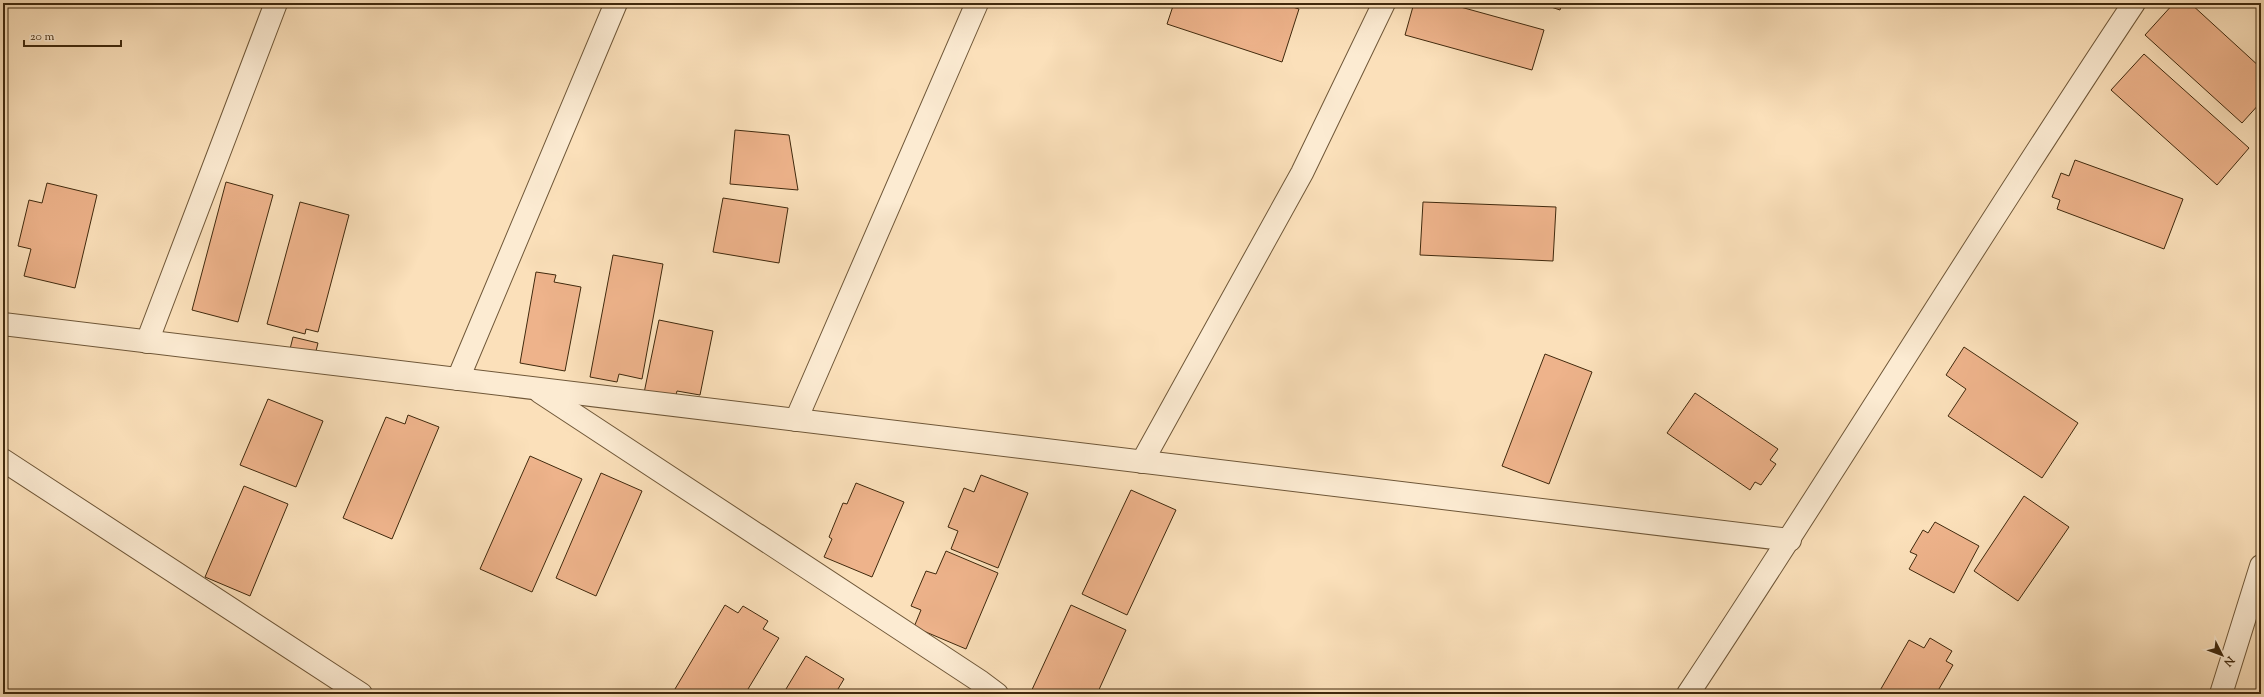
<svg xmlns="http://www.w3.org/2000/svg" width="2264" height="697" viewBox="0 0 2264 697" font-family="'Sorts Mill Goudy',serif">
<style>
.building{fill:#eeb38b;stroke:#40290d}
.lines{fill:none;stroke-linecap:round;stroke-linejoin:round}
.minor-casing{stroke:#6f5738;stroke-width:24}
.minor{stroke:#fcebd2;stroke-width:22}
</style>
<rect width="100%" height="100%" fill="#fbe0ba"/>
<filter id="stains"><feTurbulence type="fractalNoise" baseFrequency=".005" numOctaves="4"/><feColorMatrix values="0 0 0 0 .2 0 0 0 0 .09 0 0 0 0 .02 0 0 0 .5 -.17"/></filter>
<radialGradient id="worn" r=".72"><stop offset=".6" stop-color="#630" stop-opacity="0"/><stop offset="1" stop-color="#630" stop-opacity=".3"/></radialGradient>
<g class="building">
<polygon points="1174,3 1280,3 1299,9 1282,62 1167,24"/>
<polygon points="1414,3 1446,3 1544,30 1532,70 1405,35"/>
<polygon points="1539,3 1562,3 1560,10"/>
<polygon points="2174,3 2190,3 2261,68 2261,102 2242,123 2145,35"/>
<polygon points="2144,54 2249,148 2217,185 2111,90"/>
<polygon points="735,130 789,135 798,190 730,184"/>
<polygon points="2075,160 2183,199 2164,249 2057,209 2060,200 2052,197 2061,173 2069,176"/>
<polygon points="226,182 273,195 238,322 192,310"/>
<polygon points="47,183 97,195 75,288 24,276 31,249 18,246 29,200 42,203"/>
<polygon points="723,198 788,208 779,263 713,252"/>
<polygon points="300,202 349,215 318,332 306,329 305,334 267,324"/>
<polygon points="1423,202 1556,207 1553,261 1420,255"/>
<polygon points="613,255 663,264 642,379 619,374 617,382 590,377"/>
<polygon points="536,272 556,275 554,282 581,287 565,371 520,363"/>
<polygon points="659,320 713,331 700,395 677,391 675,399 644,393"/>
<polygon points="293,337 318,343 314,359 289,353"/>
<polygon points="1964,347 2078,423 2042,478 1948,416 1966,389 1946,375"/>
<polygon points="1545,354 1592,372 1549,484 1502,466"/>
<polygon points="1695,393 1778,449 1770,460 1776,464 1761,485 1755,482 1750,490 1667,433"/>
<polygon points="268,399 323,421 296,487 240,465"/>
<polygon points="408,415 439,427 392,539 343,518 386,417 405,424"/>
<polygon points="530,456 582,479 532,592 480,569"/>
<polygon points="601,473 642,491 596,596 556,578"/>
<polygon points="981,475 1028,493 998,568 951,549 958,531 948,527 964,488 974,492"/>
<polygon points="856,483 904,502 872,577 824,557 832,539 829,537 843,503 847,504"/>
<polygon points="244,486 288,504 250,596 205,577"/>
<polygon points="1131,490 1176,510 1127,615 1082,594"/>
<polygon points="2024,496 2069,527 2018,601 1974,571"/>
<polygon points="1935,522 1979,546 1954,593 1909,569 1917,555 1910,552 1923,530 1928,533"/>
<polygon points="946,551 998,573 966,649 914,627 921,610 911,606 926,571 936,574"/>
<polygon points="725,605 738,613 743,606 768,621 763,629 779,638 745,694 672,694"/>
<polygon points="1071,605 1126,630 1097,694 1030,694"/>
<polygon points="1930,638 1952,651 1946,661 1953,665 1936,694 1878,694 1909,640 1924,648"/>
<polygon points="806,656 844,679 835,694 783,694"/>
</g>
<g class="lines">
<defs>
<g id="minor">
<polyline points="3,324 1790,540"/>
<polyline points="147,342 276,3"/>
<polyline points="458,379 616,3"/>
<polyline points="540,392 981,682 997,694"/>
<polyline points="796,420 977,3"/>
<polyline points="3,460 361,694"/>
<polyline points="1142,462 1302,173 1384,3"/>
<path d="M1688,694c151,-228 294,-463 446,-691"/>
<polyline points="2221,694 2261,566"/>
</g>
</defs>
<use href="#minor" class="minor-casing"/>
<use href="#minor" class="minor"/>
</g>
<rect width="2264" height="697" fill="none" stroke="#fbe0ba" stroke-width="16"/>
<rect x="4" y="4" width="2256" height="689" fill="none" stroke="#40290d" stroke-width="2"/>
<rect x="8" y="8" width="2248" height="681" fill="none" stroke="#40290d"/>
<g transform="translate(2222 655) rotate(132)" stroke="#fcebd2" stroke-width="3" paint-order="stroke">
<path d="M0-3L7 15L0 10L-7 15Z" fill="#40290d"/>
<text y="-6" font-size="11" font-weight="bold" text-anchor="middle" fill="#40290d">N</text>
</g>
<path d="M24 40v6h97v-6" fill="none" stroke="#40290d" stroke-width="2"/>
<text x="30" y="40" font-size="12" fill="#40290d" stroke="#fcebd2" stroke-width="3" paint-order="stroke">20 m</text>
<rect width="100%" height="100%" filter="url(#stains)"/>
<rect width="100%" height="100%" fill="url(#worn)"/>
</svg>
